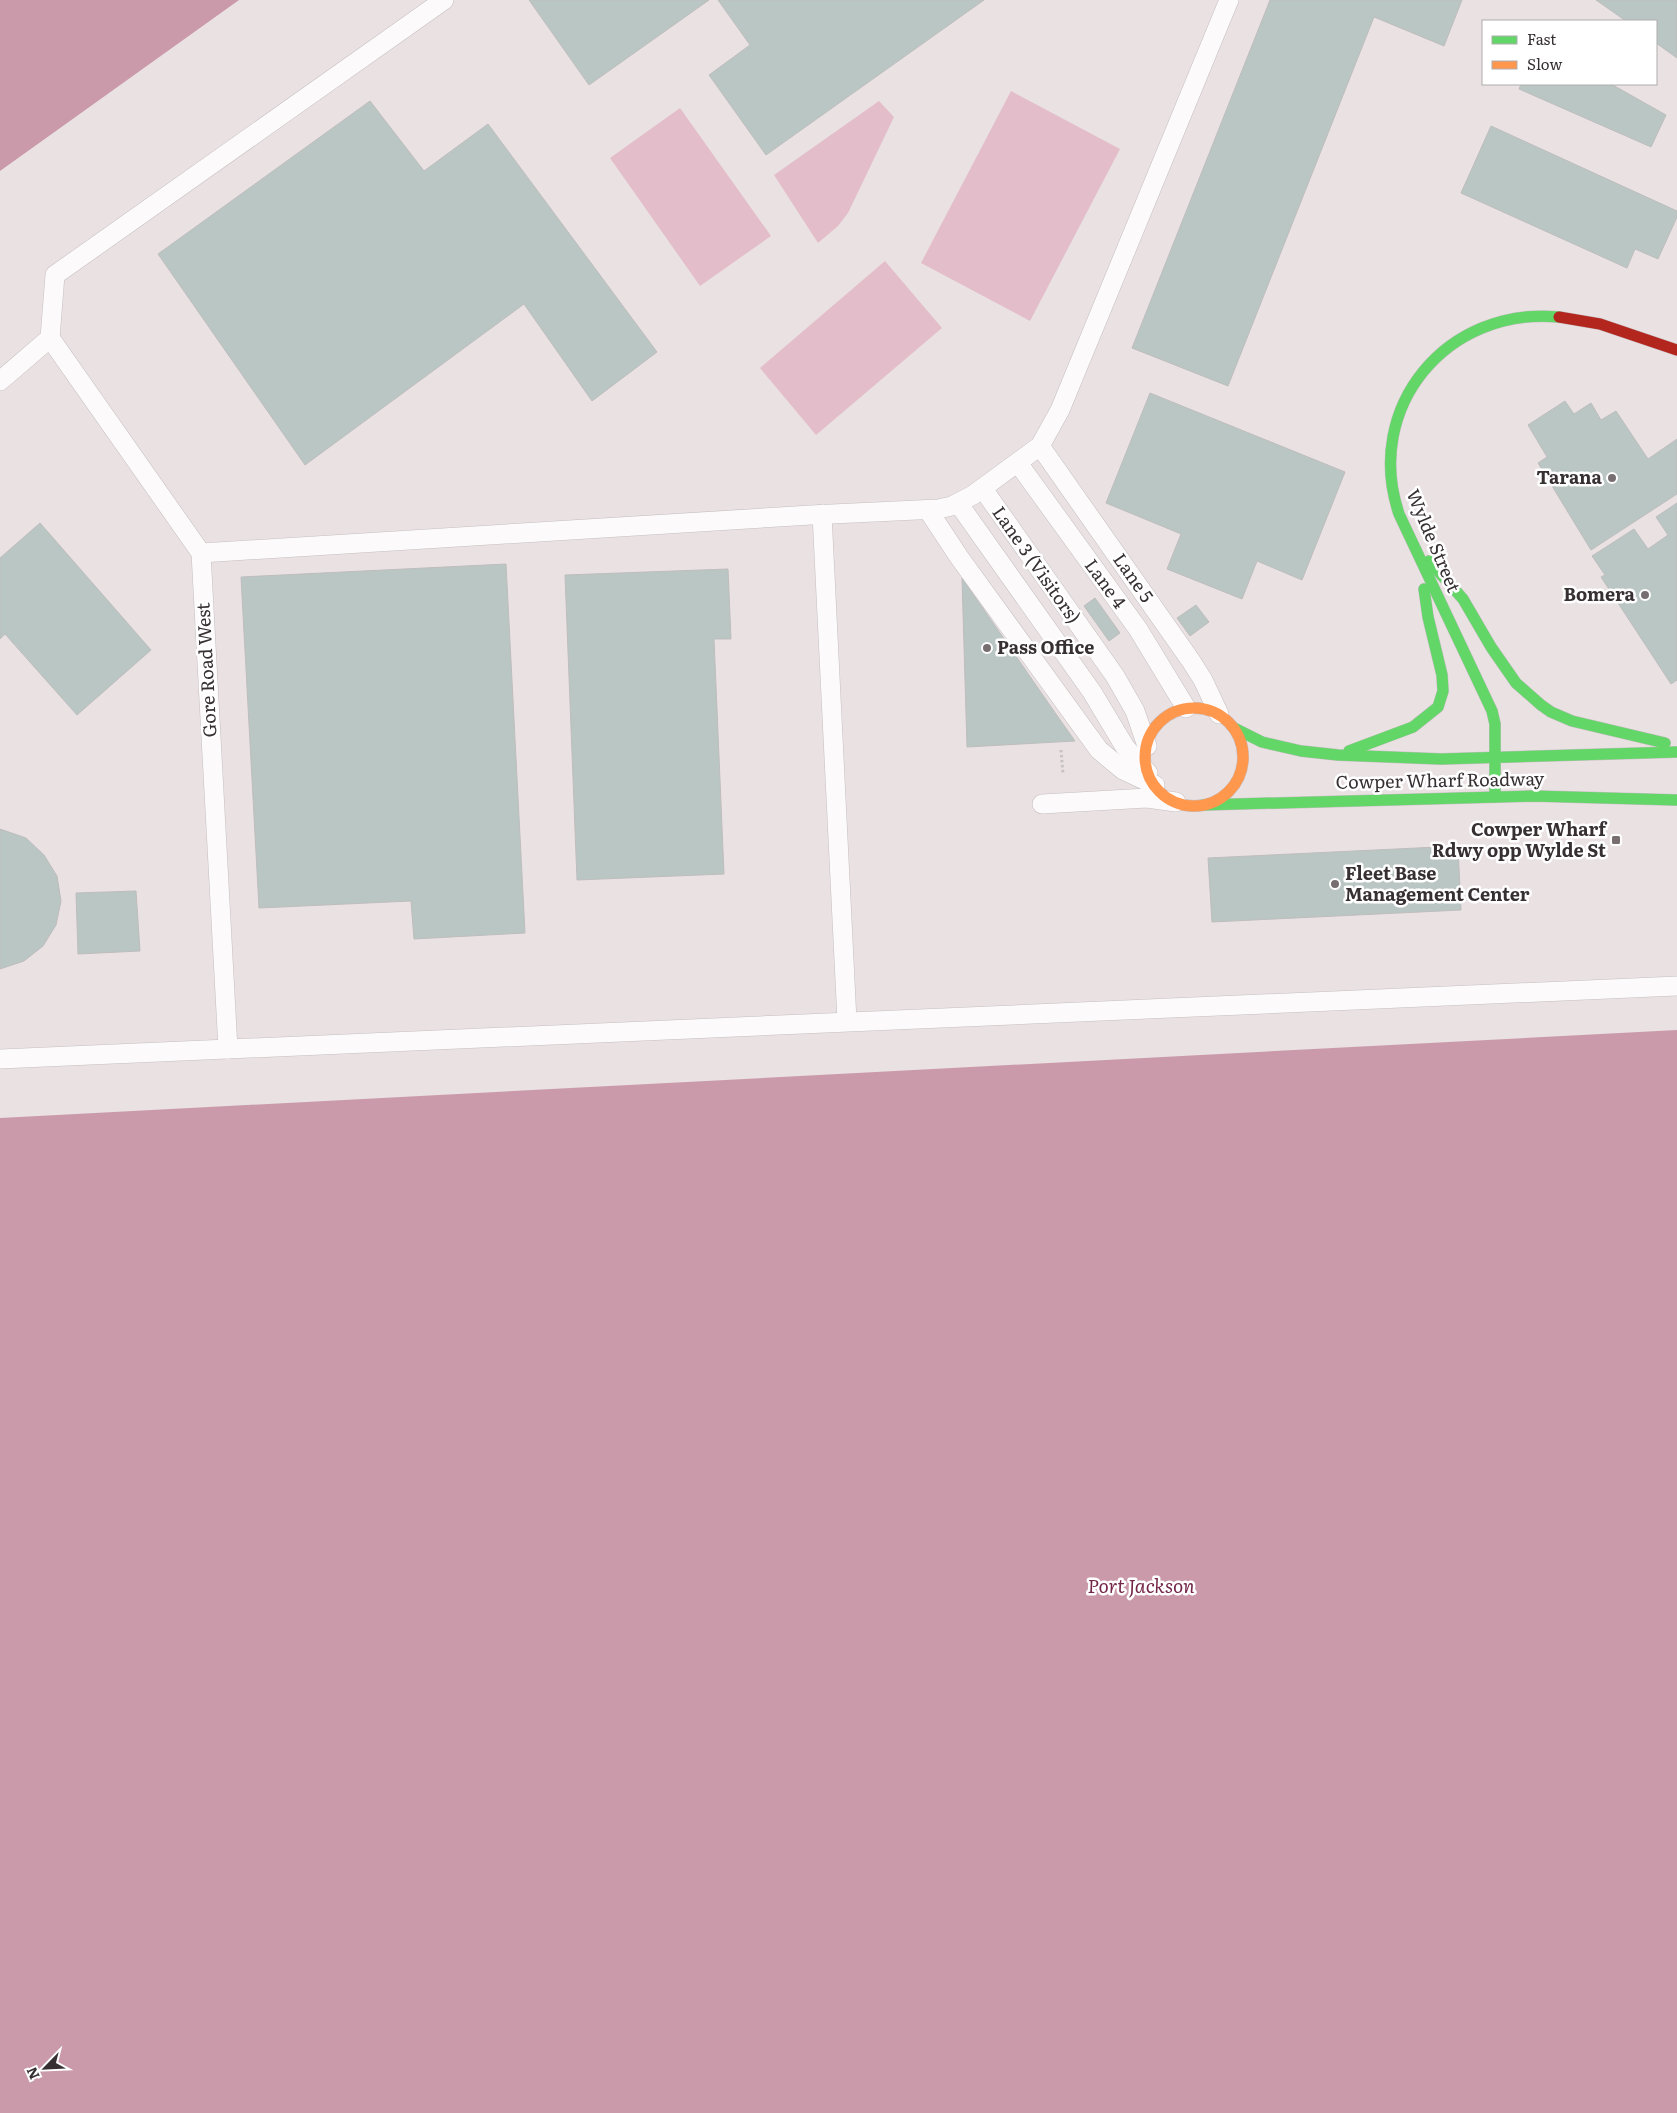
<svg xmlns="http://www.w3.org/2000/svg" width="1677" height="2113" viewBox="0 0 1677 2113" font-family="Literata,serif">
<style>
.green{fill:#e3beca}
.water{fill:#ca9aab}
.building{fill:#bac6c3;stroke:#bebdbd}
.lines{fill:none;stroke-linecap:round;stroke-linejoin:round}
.lane-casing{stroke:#c5bec0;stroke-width:20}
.fast-casing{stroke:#c5bec0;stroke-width:12}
.slow-casing{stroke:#c5bec0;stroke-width:12}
.jam-casing{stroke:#c5bec0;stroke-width:12}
.path{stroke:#c7c2c3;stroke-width:3;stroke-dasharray:2.5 2.5;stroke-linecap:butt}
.lane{stroke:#fcfafb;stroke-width:19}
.fast{stroke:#63d668;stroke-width:11}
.slow{stroke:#ff974d;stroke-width:11}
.jam{stroke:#b3261e;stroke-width:11}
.poi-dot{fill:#766e71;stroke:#fff;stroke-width:2}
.labels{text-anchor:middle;stroke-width:5;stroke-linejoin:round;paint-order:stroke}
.poi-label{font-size:18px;font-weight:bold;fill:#373033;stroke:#fff;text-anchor:end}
.street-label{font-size:18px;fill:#373033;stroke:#fff}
.water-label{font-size:19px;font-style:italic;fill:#742648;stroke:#fff}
</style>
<rect width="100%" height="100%" fill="#eae1e3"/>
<g class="green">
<polygon points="1011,91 1120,149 1030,321 921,263"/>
<polygon points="879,101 894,117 848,213 838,226 818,243 774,175"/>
<polygon points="680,108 771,236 700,286 610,158"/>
<polygon points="885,261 942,328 816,435 760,368"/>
</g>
<g class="water">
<polygon points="0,0 239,0 0,171"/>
<polygon points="1677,1030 1677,2113 0,2113 0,1118"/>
</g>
<g class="building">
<polygon points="529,0 709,0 589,85"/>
<polygon points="718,0 984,0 766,155 709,75 750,45"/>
<polygon points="1270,0 1462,0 1444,46 1374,17 1228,386 1132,348"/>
<polygon points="1596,0 1677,0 1677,58 1656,43 1656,21 1626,21"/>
<polygon points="1521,84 1611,84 1666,115 1651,147 1519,89"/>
<polygon points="370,101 424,171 488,124 657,352 592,401 524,304 305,465 158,254"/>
<polygon points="1491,126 1677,211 1677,217 1658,259 1635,249 1627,268 1461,193"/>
<polygon points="1150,393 1345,472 1302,580 1257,561 1242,599 1167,569 1181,534 1106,503"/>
<polygon points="1565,401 1574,414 1591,403 1601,420 1616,411 1648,459 1677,439 1677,494 1591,550 1538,463 1547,457 1528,425"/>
<polygon points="1677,503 1677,680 1671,684 1601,577 1605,575 1592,556 1634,529 1648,549 1668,535 1656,517"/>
<polygon points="40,523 151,650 77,715 5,634 0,639 0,558"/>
<polygon points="506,564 525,933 414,939 411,901 259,908 241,577"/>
<polygon points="728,569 731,639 714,639 724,874 577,880 565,575"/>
<polygon points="962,578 1058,717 1075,741 967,747"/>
<polygon points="1095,598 1120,633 1109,641 1084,606"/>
<polygon points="1196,605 1209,622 1190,636 1177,618"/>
<polygon points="0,829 26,838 44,855 57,876 61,901 56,925 43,946 24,961 0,969"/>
<polygon points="1458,846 1461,910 1212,922 1208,858"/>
<polygon points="136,891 140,951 78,954 76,893"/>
</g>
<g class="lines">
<defs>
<g id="lane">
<polyline points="50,338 201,553 228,1049"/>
<polyline points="0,381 50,338 55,275 444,0"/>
<polyline points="1040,446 1191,661 1203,680 1219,714"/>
<polyline points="1018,463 1138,629 1186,708"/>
<polyline points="983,489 1115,676 1135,711 1147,746"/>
<polyline points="958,503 1092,692 1125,747 1148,773"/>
<polyline points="928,510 959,557 1099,750 1123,770 1155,785"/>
<polyline points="822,514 847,1021"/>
<polyline points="201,553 811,515 938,509 952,506 973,495 1040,446 1060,410 1229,0"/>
<polyline points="1042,804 1147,798 1176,802"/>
<polyline points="0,1059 1677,986"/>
</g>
<g id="fast">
<polyline points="1429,561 1463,599 1491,647 1516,683 1541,705 1551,712 1572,721 1665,743"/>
<polyline points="1234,728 1262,742 1301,751 1338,755 1441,759 1677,752"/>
<polyline points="1349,751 1413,727 1438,707 1443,691 1442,675 1428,617 1424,589"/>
<path d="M1495,797v-73l-3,-13 -93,-197c-36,-107 48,-208 160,-197"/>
<polyline points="1203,805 1533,796 1677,800"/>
</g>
<circle id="slow" cx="1194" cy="757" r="49"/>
<polyline id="jam" points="1559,317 1600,324 1677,350"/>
</defs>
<use href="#lane" class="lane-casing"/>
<use href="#fast" class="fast-casing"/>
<use href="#slow" class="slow-casing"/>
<use href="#jam" class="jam-casing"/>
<polyline class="path" points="1061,750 1063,774"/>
<use href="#lane" class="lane"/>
<use href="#fast" class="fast"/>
<use href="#slow" class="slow"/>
<use href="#jam" class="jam"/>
</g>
<g class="poi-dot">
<circle cx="1612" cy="478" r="5"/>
<circle cx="1645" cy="595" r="5"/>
<circle cx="987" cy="648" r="5"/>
<rect x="1611" y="835" width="10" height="10" rx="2.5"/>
<circle cx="1335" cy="884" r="5"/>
</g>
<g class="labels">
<g class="poi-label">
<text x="1602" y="484">Tarana</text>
<text x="1635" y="601">Bomera</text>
<text x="997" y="654" text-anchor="start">Pass Office</text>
<text x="1606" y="836">Cowper Wharf<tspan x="1606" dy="21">Rdwy opp Wylde St</tspan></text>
<text x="1345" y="880" text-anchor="start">Fleet Base<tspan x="1345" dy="21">Management Center</tspan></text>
</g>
<g class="street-label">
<text transform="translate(1433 541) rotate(67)" y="6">Wylde Street</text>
<text transform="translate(1036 565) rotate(55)" y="6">Lane 3 (Visitors)</text>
<text transform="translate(1133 578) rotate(55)" y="6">Lane 5</text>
<text transform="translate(1105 584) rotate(54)" y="6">Lane 4</text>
<text transform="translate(207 670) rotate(-93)" y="6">Gore Road West</text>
<text transform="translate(1440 781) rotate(-1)" y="6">Cowper Wharf Roadway</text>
</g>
<g class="water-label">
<text x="1141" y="1593">Port Jackson</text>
</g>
</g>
<rect x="1482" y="20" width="175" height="65" fill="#ffffff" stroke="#afacad"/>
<rect x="1492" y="36" width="25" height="8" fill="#63d668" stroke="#afacad"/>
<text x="1527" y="45" font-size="15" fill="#373033">Fast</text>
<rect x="1492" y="61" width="25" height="8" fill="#ff974d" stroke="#afacad"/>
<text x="1527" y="70" font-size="15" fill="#373033">Slow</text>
<g transform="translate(45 2068) rotate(246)" stroke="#ffffff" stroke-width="4" paint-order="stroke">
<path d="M0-4L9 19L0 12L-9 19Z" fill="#373033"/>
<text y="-8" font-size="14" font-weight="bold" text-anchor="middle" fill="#373033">N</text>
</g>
</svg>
